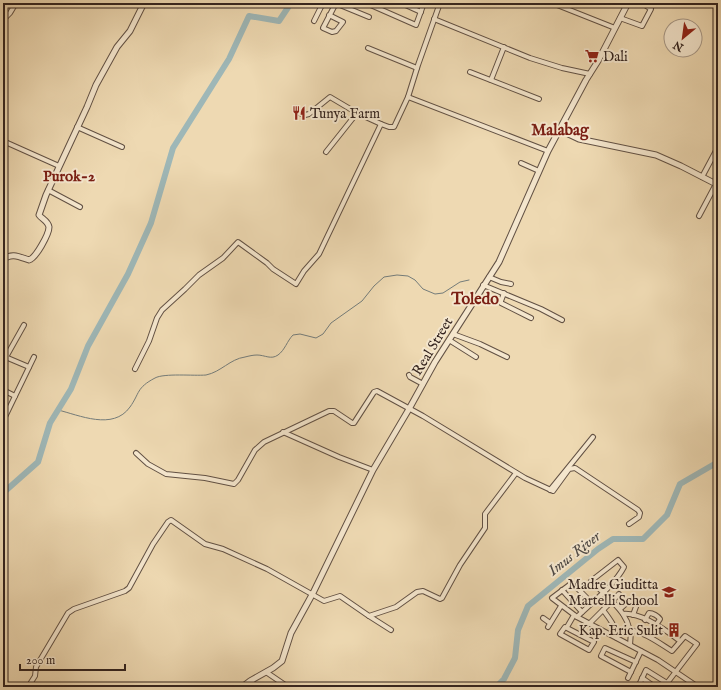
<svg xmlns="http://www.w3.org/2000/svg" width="721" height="690" viewBox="0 0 721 690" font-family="'IM FELL English',serif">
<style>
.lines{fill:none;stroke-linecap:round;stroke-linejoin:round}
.stream{stroke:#747c7a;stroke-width:1}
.river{stroke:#9eb7b7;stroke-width:6}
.minor-casing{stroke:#625144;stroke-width:6}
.tertiary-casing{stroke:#625144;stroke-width:7}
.minor{stroke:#f4e6cd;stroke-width:4}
.tertiary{stroke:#f4e6cd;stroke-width:5}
.labels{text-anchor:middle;stroke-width:4;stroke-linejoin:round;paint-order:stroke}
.poi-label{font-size:14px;fill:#34241f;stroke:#f4e6cd;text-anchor:start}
.street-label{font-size:14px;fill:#34241f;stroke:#f4e6cd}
.neighbourhood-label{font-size:15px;font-weight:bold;fill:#7a1f14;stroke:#f4e6cd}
.water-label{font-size:15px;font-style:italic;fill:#4e4945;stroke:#f4e6cd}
.quarter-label{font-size:16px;font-weight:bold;fill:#7a1f14;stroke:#f4e6cd}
</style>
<rect width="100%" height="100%" fill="#eed9b2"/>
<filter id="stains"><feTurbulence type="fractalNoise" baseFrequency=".005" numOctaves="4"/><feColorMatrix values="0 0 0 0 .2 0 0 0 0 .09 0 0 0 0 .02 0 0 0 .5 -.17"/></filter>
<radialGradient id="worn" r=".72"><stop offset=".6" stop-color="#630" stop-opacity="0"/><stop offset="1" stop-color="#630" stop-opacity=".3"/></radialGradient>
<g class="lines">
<path class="stream" d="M58,410c21,5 55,21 72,-3 10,-14 6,-19 25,-29 9,-5 39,-2 51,-3 15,-3 24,-16 39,-18 4,-1 8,-2 12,-2 8,0 14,5 21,0 7,-5 9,-14 15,-20l7,-1 16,4 7,-4 8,-11 31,-22 12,-15 10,-9 13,-2 11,1 7,4 8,9 12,5 8,-1 17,-11 9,-2"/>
<g class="river">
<polyline points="3,493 38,462 50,423 71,389 88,346 128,274 151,223 173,148 229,59 249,16 279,21 291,3"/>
<polyline points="496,687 504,679 515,658 518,630 528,606 598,549 613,539 643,539 667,515 680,484 718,462"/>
</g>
<defs>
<g id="minor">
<polyline points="335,3 369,17"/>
<polyline points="366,3 416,25 424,3"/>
<polyline points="401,3 421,12"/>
<polyline points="552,3 615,28"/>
<polyline points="329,15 343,22 336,31 332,32 323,28 336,3"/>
<polyline points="620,18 642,26 651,9 642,3"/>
<polyline points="434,19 530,58 562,68 590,74"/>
<polyline points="3,20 10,13 16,3"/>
<polyline points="314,21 323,3"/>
<polyline points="368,48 417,68"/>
<polyline points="470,72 539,99"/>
<polyline points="491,80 504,47"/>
<polyline points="408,97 548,151"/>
<polyline points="299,113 305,115 309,114 330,97 357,113 381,124"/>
<polyline points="77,127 122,147"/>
<polyline points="3,141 59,166"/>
<polyline points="326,152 357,113"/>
<polyline points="521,163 539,171"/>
<polyline points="702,177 718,147"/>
<polyline points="48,190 80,207"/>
<polyline points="699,216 716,184"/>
<polyline points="489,277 501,282 511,284"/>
<polyline points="483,285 541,309 562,320"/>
<polyline points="504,293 501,301 501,303 531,318"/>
<polyline points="453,334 480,344 507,357"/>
<polyline points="449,340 476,357"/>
<polyline points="3,356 29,367"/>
<polyline points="6,357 24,325"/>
<polyline points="135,369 149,341 157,318 162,310 185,289 199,275 223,258 238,242 267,263 273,269 296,284 304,271 319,254 381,124 389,127 394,127 408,97 418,65 440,3"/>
<polyline points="409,375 410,377 423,384"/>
<polyline points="3,390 15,396"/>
<polyline points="3,421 34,357"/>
<polyline points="283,432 339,457 373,470"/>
<polyline points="136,453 148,464 166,474 205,478 234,484 238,480 255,450 264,442 329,411 334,411 352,423 354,423 374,392 377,391 423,416 525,478 553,491 569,469 575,468 638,510 640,513 639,517 629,524"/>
<polyline points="550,490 593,437"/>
<polyline points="562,590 582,612"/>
<polyline points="592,603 572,583 552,598 577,617 658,660 698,687"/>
<polyline points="620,609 630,600 637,604 633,615"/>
<path d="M603,610c7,9 13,17 14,28"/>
<path d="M623,614c17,-2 44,17 57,27"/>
<polyline points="369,616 391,630"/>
<path d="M577,617c15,-15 37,-31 47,-50l-6,-7 -27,21c18,18 44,35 39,64"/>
<polyline points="543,618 550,623"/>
<path d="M645,620l4,-7c4,0 9,3 11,6l-4,6"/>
<polyline points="589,624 619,594"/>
<polyline points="548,627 561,606"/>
<polygon points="565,627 594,642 589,650 560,634"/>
<polyline points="567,627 574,615"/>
<path d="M629,630c16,2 30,13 43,21l13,-15 12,8 -33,43"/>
<polyline points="266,672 288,687"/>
<polyline points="631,672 601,656 605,648 636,662"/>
<polyline points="628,678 641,651"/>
<polyline points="642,678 655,687"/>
<polyline points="250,681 257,687"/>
<polyline points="28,687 35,676 36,667 68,613 74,609 125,591 129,588 153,544 168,522 171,520 205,544 223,549 267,569 324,601 340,596 369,616 396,607 417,592 423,591 440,599 442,598 460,565 485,528 485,514 516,473"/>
<polyline points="638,687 646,670 667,683"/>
</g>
<g id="tertiary">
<polyline points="560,130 579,139 656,155 681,166 718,185"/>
<path d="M3,260c8,-8 17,-3 26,0 7,-2 20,-26 20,-33 -1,-6 -7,-8 -10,-12l7,-20 41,-88 9,-22 21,-38 13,-16 14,-28"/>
<polyline points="242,687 250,681 273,668 282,661 291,633 313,593 373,470 409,409 435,362 499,262 548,151 586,80 598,61 628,3"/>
</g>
</defs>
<use href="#minor" class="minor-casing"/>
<use href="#tertiary" class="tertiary-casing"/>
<use href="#minor" class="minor"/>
<use href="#tertiary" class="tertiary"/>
</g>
<defs>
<symbol id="supermarket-bare" viewBox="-9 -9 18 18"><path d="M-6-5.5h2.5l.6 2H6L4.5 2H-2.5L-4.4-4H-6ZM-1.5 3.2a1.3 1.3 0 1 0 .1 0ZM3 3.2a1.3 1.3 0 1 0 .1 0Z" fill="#8f2418" stroke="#f4e6cd" stroke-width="2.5" paint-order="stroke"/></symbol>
<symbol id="restaurant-bare" viewBox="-9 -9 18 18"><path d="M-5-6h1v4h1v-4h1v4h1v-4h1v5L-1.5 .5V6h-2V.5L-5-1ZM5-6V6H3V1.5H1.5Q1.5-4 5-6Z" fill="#8f2418" stroke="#f4e6cd" stroke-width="2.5" paint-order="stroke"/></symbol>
<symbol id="school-bare" viewBox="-9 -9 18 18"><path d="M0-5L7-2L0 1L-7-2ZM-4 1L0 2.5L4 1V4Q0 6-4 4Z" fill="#8f2418" stroke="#f4e6cd" stroke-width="2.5" paint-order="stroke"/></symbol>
<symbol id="building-bare" viewBox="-9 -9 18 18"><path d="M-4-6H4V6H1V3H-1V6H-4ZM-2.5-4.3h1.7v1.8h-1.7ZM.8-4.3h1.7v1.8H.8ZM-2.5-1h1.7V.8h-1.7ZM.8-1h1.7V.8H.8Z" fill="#8f2418" stroke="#f4e6cd" stroke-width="2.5" paint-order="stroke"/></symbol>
</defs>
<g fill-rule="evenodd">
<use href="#supermarket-bare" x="582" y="46" width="20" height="20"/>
<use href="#restaurant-bare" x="289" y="103" width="20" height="20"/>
<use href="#school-bare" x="659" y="582" width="20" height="20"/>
<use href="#building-bare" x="664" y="620" width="20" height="20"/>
</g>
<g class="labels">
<g class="poi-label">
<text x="603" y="61">Dali</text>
<text x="310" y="118">Tunya Farm</text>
<text x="658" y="589" text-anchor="end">Madre Giuditta<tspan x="658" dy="16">Martelli School</tspan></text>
<text x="663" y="635" text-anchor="end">Kap. Eric Sulit</text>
</g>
<g class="street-label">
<text transform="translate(432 346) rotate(-59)" y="5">Real Street</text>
</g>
<g class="neighbourhood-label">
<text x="69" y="181">Purok-2</text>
</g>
<g class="water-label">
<text transform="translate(574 553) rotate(-38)" y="5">Imus River</text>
</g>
<g class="quarter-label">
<text x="560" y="135">Malabag</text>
<text x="475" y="304">Toledo</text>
</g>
</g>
<rect width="721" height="690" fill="none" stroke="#eed9b2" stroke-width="16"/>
<rect x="4" y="4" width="713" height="682" fill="none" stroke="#34241f" stroke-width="2"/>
<rect x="8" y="8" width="705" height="674" fill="none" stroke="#34241f"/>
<g transform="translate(683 38) rotate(209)"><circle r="19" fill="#f4e6cd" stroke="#a79887"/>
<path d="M0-3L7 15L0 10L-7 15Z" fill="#8f2418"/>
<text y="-6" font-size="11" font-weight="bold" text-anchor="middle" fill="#34241f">N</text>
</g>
<path d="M20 664v6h105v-6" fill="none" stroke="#34241f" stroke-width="2"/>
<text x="26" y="664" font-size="12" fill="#34241f" stroke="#f4e6cd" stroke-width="3" paint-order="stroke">200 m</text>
<rect width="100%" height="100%" filter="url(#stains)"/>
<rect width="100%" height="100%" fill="url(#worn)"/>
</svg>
